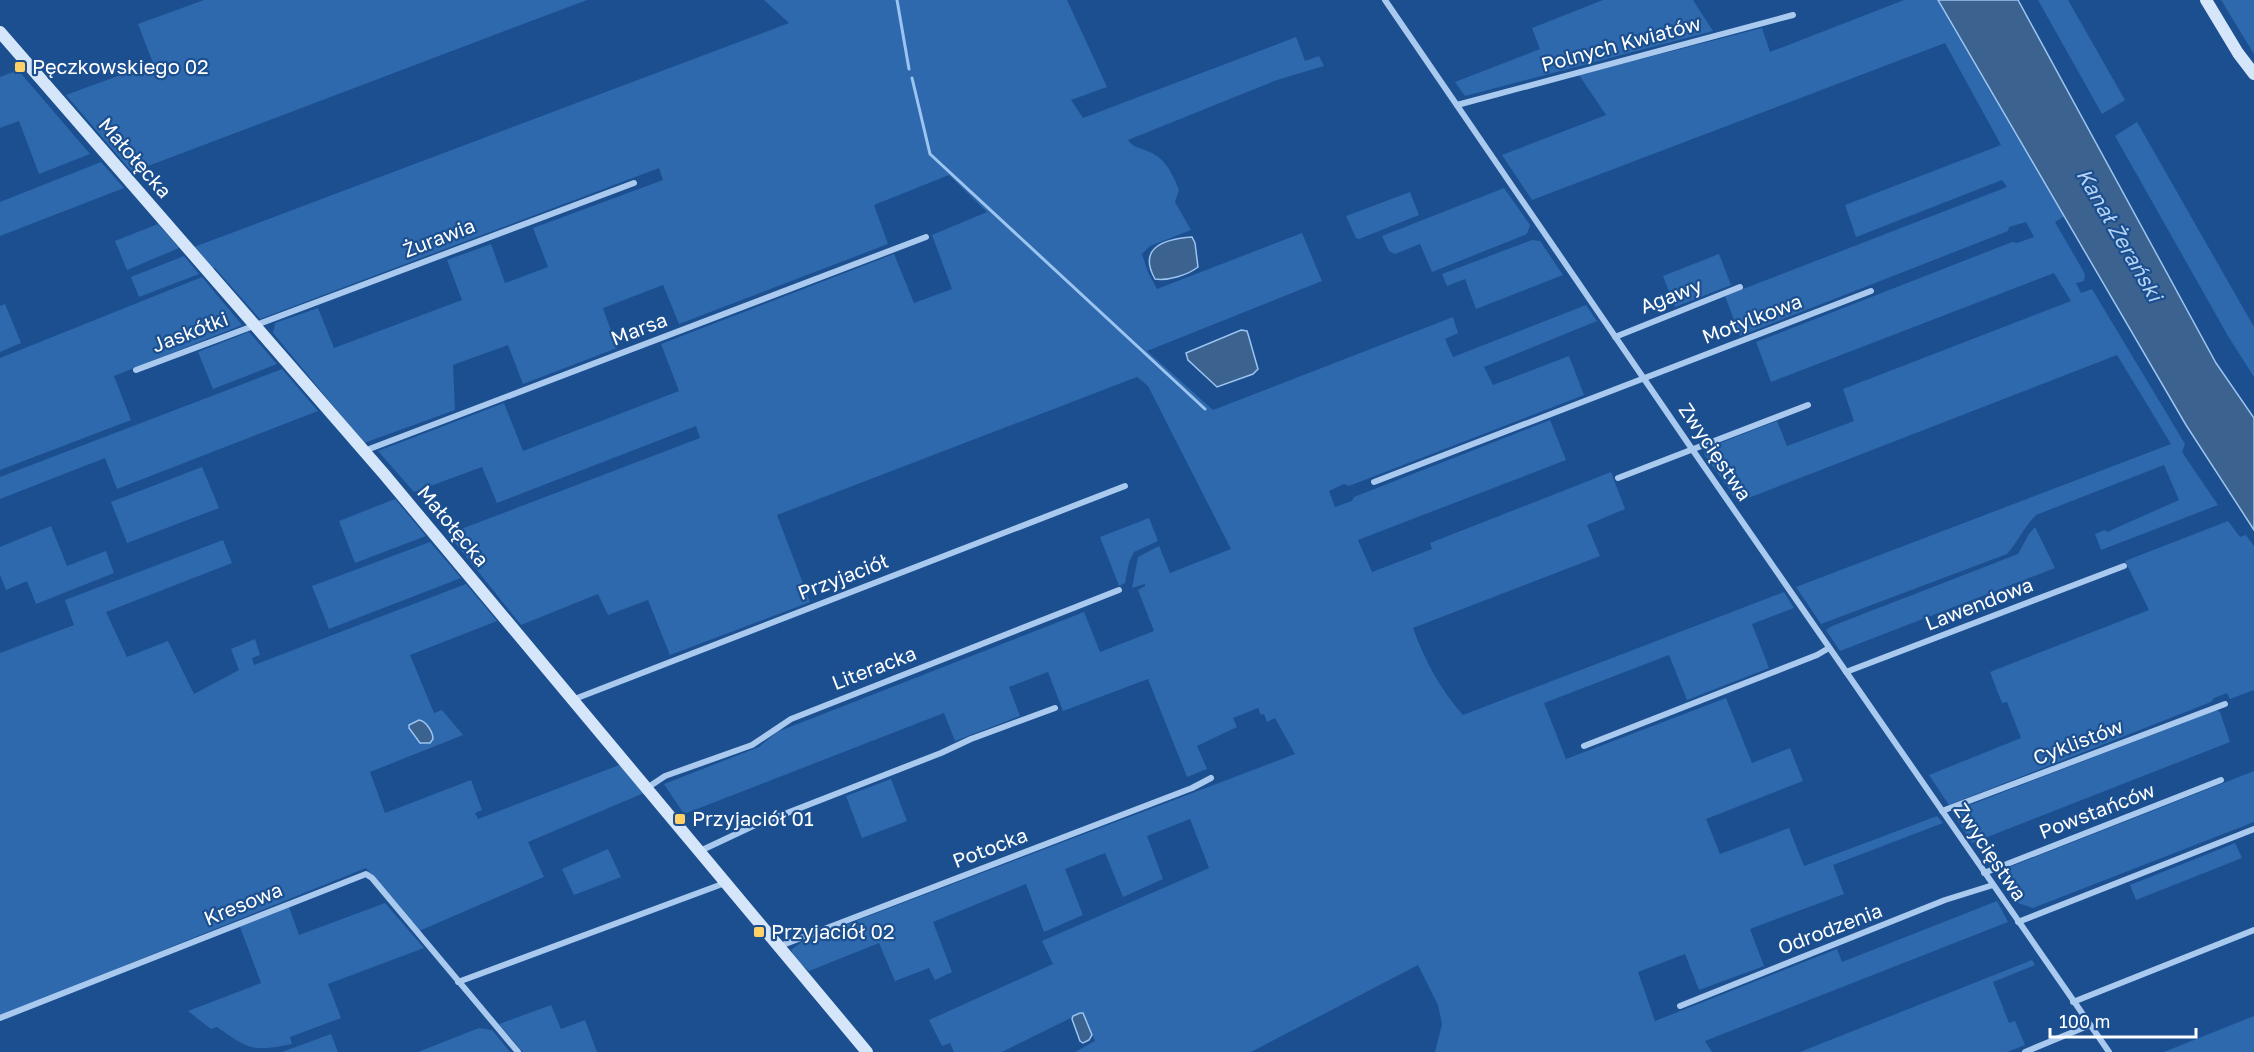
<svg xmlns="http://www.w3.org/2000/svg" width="2254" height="1052" viewBox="0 0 2254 1052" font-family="'Golos Text',sans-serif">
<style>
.green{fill:#2e69ad}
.water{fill:#3c6290;stroke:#9cc4f0;stroke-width:1.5}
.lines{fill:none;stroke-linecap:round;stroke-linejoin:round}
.stream{stroke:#9cc4f0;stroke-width:3}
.street{stroke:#a9c9ee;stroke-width:6}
.secondary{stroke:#d6e6fa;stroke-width:12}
.poi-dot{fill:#ffd166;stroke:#1b4f8f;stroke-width:2}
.labels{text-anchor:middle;stroke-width:4.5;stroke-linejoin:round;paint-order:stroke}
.street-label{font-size:20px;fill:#fff;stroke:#1b4f8f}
.poi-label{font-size:20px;fill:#fff;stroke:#1b4f8f;text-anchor:start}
.water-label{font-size:21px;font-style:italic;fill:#b5d3f5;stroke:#1b4f8f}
</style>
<rect width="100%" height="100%" fill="#1b4f8f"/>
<g class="green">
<polygon points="204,0 587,0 132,172 66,95 153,63 138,24"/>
<path d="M764,0h303l40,87 -36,13 12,18 213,-81 9,24 14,-5 5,10 -47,14 -149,60c5,7 9,7 17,10 20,7 26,21 34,40l-4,12 16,28 -41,16 -8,8 6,18 9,17 145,-56 20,48 -175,70 66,59 240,-93 5,16 -13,6 8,18 133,-52 11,16 -113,46 9,18 76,-29 15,39 -235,91 -5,-2 -15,7 6,16 17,-6 2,-4 196,-77 16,40 -208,80 14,32 60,-23 -2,-6 181,-71 14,37 -38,16 13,31 -187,72c12,33 27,61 50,87l321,-123 10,16 -42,16 17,44 -82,32 -18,-45 -125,48 22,56 160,-61 26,65 38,-15 13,33 -97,38 14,35 69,-26 15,38 133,-50 6,7 -110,42 11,29 -94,35 14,37 -65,24 -14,-36 -47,18 17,49 182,-72 5,13 155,-61 11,21 -303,119 7,11h-277l7,-28 -4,-19 -20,-40 -167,87h-176l20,-11 -12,-27 -2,-1 -79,39h-48l-4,-9 -8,3 -13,-26 124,-56 -11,-23 167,-73 -19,-49 -43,17 16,43 -40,18 -18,-44 -40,16 18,46 -39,17 -18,-48 -93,38 19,50 -17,8 -6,-12 -34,13 -16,-38 -70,28 -13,-11 -5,-10 12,-9 492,-187 -20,-36 -8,4 -3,-8 -3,1 -3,-7 -25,10 4,9 -40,19 10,23 -20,8 -39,-98 -85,32 -15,-39 -39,15 11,29 -65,25 -11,-28 -260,101 -20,-30 95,-37 18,-15 307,-120 16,40 54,-21 -16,-41 7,-4v-2l-13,4 6,-31 21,-11 11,27 61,-24 -83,-163 -11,-9 -360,138 33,87 -140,53 -22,-55 -40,15 -10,-21 -77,31 -73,-91 252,-96 -4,-12 -199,77 -15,-36 -68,25 -36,-41 126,-48 19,48 156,-60 -18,-47 233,-90 20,49 38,-14 -20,-54 55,-23 -38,-37 -75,30 14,39 -209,80 -16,-39 -60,23 14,40 -94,36 -15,-39 -55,20 2,45 -91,33 -91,-110 2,-10 43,-15 16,40 128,-48 -15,-40 44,-16 14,39 43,-16 -15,-39 130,-48 -4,-12 -399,151 -45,-51 -3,1 -18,-22 595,-224z"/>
<polygon points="1603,0 1693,0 1713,31 1465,96 1455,82 1540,49 1532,28"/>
<path d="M1904,0h34l127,216 -10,6 30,52 -1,7 -8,2 5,10 11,-4 93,155 -3,8 36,53 -117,45 -6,-16 10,-4 2,2 72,-32 -15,-35 -128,50c-12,12 -18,27 -29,39l-186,70 -25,-37 375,-143 -54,-89 -379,147 -34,-48 1,-5 72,-28 10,25 67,-25 -11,-32 228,-88 -17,-28 -283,109 -15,-40 256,-100 5,1 17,-6 -8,-15 -17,5 -1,4 -268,105 -15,-40 282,-109 -5,-7 -146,57 -11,-32 156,-60 -56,-102 -413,157 -30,-45 104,-40 -27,-40 183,-47 8,24z"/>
<polygon points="2038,0 2068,0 2125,100 2102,114"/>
<polygon points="2221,0 2254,0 2254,54"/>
<polygon points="18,70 90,154 39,174 19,121 0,128 0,77"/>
<polygon points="2137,122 2254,327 2254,377 2228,336 2115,136"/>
<polygon points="101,162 124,188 0,236 0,202"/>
<polygon points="1504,188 1530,225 1527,234 1432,272 1420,244 1395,254 1389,251 1382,236"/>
<polygon points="1410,192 1419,215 1359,239 1356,238 1346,216"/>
<polygon points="158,224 179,248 127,270 115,241"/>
<polygon points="1532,240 1540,241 1563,275 1476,309 1465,279 1447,286 1442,274"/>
<polygon points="1719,254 1731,285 1675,307 1663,276"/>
<polygon points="184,256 199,274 139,297 131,277"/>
<polygon points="202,277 242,325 114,376 131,420 0,470 0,358"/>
<polygon points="5,304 21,343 0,352 0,306"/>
<polygon points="249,332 277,364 213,389 198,352"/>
<polygon points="282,369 318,411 117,489 105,458 0,499 0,477"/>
<polygon points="202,467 219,508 127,543 111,502"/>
<polygon points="395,499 426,536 355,563 339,521"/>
<polygon points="1149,518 1158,541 1134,552 1129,562 1125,583 1119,586 1100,537"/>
<polygon points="2228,521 2240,537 2246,535 2254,546 2254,690 2230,699 2227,693 2214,698 2211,702 1949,805 1929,775 2021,738 2007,702 2002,703 1990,672 2149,610 2125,561"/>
<polygon points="51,526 67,566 106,551 114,573 36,604 27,581 6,590 0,575 0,547"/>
<polygon points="2035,527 2055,568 1840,651 1826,630 1832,626 2018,554 2029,534"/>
<polygon points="223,540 232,563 106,612 127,657 168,641 194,694 239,670 231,649 255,639 260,655 252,658 254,665 466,584 497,621 410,655 434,713 442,710 463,735 370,772 385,813 471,780 482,810 475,813 478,819 622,764 644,793 528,842 544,877 419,931 366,868 0,1016 0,653 74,625 65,600"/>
<polygon points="430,542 461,578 329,629 312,586"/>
<polygon points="2216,710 2220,712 2230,742 1972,843 1952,812"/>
<polygon points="2254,771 2254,822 2033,908 2018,903 1997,872"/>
<polygon points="891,779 907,821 862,838 846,796"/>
<polygon points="2235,843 2242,858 2136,900 2130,885"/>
<polygon points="608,849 621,877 574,895 562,869"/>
<path d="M385,903l39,45 -96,36 13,34 -51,19 2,7c-40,8 -42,6 -75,-17l-6,2 -23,-18 73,-28 -21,-56 49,-20 10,28z"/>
<polygon points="2032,960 2035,965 1993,982 2009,1023 2015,1021 2025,1045 2007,1052 1800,1052"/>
<polygon points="551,1005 561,1029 585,1020 597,1052 523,1052 499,1024"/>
<polygon points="2254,1016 2254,1052 2164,1052"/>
<polygon points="479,1028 492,1030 510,1052 418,1052"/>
<polygon points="331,1034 338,1052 282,1052"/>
</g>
<g class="water">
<polygon points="1938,0 2018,0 2216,363 2254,418 2254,530 2186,425"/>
<path d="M1192,237l3,6 3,24c-10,8 -30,14 -43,12 -18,-32 10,-40 37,-42z"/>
<polygon points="1241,330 1247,331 1248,334 1258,369 1253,374 1217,387 1188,360 1186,353"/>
<path d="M419,720c7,1 14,12 14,19l-3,4h-10l-11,-15v-3z"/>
<polygon points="1080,1013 1083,1013 1092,1035 1089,1040 1083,1043 1080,1041 1072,1019 1073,1016"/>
</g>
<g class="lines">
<g class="stream">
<polyline points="897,0 909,69"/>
<polyline points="912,78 930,154 1205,409"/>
</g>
<g class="street">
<polyline points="1385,0 1692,449 2109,1052"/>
<polyline points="1457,105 1793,15"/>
<polyline points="1615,337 1740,287"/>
<polyline points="136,370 634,183"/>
<polyline points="364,451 926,237"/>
<polyline points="1618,478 1808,405"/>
<polyline points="1374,482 1871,291"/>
<polyline points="1846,672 2124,566"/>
<polyline points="572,700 1125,486"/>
<polyline points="1584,746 1817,655 1829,648"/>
<polyline points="647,788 665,776 752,745 791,719 1119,590"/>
<polyline points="1942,811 2225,704"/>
<polyline points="700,851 751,827 941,753 971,739 1055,708"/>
<polyline points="1984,873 2221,780"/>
<polyline points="2018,922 2254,829"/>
<polyline points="780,946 1192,788 1211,778"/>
<polyline points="458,982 725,883"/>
<polyline points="2073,1002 2254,930"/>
<polyline points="1680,1006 1945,900 1993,885"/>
<polyline points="0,1018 366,874 372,878 518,1052"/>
<polyline points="2025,1052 2090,1025"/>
</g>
<g class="secondary">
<polyline points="2206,0 2238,53 2254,74"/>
<polyline points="0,32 384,474 867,1052"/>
</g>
</g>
<g class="poi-dot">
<rect x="14" y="61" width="12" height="12" rx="3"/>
<rect x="674" y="813" width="12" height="12" rx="3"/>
<rect x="753" y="926" width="12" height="12" rx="3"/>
</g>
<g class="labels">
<g class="street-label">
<text transform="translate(1621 44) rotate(-15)" y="7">Polnych Kwiatów</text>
<text transform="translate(135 158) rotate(49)" y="7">Małołęcka</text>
<text transform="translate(439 238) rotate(-21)" y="7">Żurawia</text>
<text transform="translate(1671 296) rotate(-21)" y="7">Agawy</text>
<text transform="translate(1752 319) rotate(-21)" y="7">Motylkowa</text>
<text transform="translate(639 329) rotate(-21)" y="7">Marsa</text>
<text transform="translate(190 332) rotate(-21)" y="7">Jaskółki</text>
<text transform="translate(1715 452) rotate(56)" y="7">Zwycięstwa</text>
<text transform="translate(453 526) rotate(50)" y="7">Małołęcka</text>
<text transform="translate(843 577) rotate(-21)" y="7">Przyjaciół</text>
<text transform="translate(1979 604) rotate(-21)" y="7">Lawendowa</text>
<text transform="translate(874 668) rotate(-21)" y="7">Literacka</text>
<text transform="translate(2078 742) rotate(-21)" y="7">Cyklistów</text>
<text transform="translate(2097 811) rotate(-21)" y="7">Powstańców</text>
<text transform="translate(990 848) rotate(-21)" y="7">Potocka</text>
<text transform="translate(1990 852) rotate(56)" y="7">Zwycięstwa</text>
<text transform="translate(243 904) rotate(-22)" y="7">Kresowa</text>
<text transform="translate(1830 929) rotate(-21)" y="7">Odrodzenia</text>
</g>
<g class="poi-label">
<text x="32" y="74">Pęczkowskiego 02</text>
<text x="692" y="826">Przyjaciół 01</text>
<text x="771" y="939">Przyjaciół 02</text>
</g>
<g class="water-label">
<text transform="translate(2119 235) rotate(60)" y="7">Kanał Żerański</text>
</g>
</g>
<path d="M2050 1028v9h146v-9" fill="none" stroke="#ffffff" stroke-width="3"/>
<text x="2059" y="1028" font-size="18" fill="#ffffff" stroke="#1b4f8f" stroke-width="4.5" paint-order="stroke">100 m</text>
</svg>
